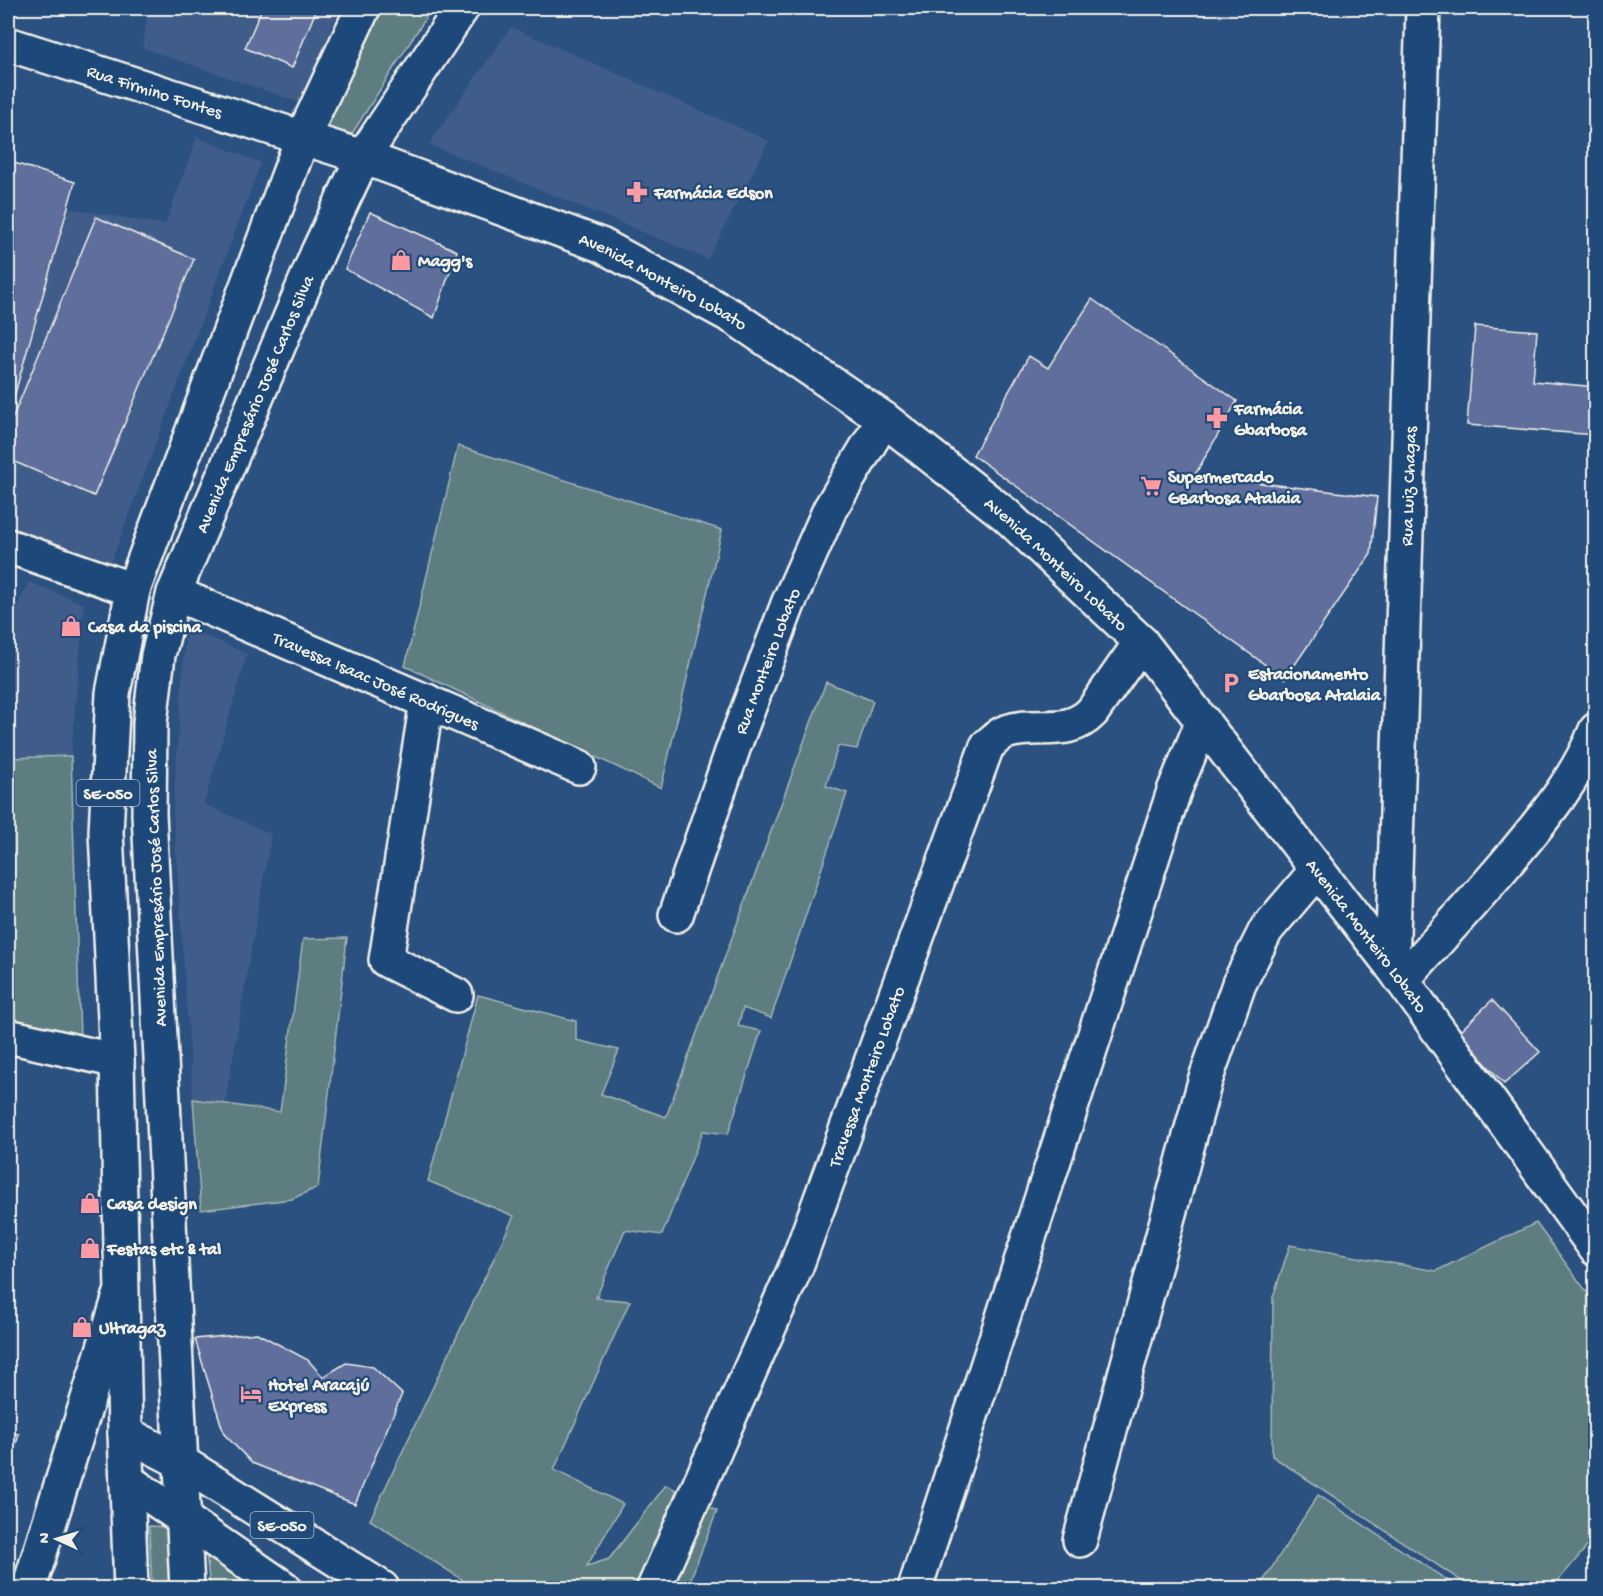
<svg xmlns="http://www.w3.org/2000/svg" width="1603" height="1596" viewBox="0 0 1603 1596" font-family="'Gochi Hand',sans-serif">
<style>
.built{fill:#3f5d8a}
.green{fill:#5d7d81;stroke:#a8b7b4;stroke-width:1.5}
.building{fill:#5f6e9b;stroke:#f4f1e8;stroke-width:1.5}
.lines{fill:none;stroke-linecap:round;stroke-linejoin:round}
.minor-casing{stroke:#f4f1e8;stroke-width:38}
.major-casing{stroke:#f4f1e8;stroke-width:38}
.minor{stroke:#1f4a7a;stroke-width:33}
.major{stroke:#1f4a7a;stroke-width:33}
.labels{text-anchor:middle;stroke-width:4.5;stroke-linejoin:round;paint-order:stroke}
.shield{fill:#1f4a7a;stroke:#b4bfc7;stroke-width:1.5}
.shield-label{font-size:16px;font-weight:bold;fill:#f4f1e8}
.street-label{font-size:18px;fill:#f4f1e8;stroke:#1f4a7a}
.poi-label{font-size:18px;font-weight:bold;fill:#f4f1e8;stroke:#1f4a7a;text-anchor:start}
</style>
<rect width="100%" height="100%" fill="#2b5180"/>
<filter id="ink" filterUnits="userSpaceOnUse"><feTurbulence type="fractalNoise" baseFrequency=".0167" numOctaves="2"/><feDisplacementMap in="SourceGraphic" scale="12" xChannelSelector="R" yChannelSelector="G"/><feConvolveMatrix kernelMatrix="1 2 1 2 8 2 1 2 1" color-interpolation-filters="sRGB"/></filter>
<g filter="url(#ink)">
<g class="built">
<polygon points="148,8 339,8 301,103 143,48"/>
<polygon points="511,27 769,141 708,259 429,144"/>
<polygon points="197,137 261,163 109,568 8,527 8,413 68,208 165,225"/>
<polygon points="29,582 84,604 71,756 8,758 8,625"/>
<polygon points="186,627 247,654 204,804 271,834 225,1104 193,1099 173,808"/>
</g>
<g class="green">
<polygon points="383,8 432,8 348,140 324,132"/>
<polygon points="458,446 722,530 661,788 405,666"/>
<polygon points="826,682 873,701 857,749 838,746 826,786 847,793 771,1018 743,1008 738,1026 761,1031 728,1134 703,1131 662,1235 625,1230 596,1298 630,1301 554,1470 623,1504 587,1566 609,1559 666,1485 717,1511 687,1588 475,1588 370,1520 514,1216 428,1181 478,995 576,1021 576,1040 619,1050 601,1094 666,1117"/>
<polygon points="71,756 80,1038 8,1021 8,758"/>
<polygon points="347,938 318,1187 292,1199 201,1210 193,1099 280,1112 303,939"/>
<polygon points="1536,1223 1595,1303 1595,1537 1552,1588 1472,1588 1272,1456 1273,1297 1290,1245 1436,1271"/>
<polygon points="1318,1495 1459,1588 1259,1588"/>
<polygon points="149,1526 171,1527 175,1588 152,1588"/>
<polygon points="206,1553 255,1588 210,1588"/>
</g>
<g class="building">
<polygon points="262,8 317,8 292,68 245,48"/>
<polygon points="8,161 75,182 8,418"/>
<polygon points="370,212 457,251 434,318 345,269"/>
<polygon points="96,217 194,259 94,496 8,459 8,429"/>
<polygon points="1092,299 1237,401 1195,475 1377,497 1371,554 1285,679 973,455 1029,356 1048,368"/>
<polygon points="1475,326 1537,331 1533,381 1596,387 1596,435 1467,425"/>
<polygon points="1492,1000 1540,1052 1504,1084 1458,1033"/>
<polygon points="257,1333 308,1360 323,1377 346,1363 373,1367 402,1394 355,1504 252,1463 224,1434 195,1339"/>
<polygon points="8,1432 19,1434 8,1475"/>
</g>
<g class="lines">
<defs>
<g id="minor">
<path id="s1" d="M8,44l355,113 238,88 134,73 149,101 122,96 135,127 251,324 204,283"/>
<polyline points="8,546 133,590"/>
<path id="s2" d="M174,593l405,174"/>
<polyline points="427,701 386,960 456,995"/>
<path id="s3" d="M676,915l58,-169 54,-142 42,-95 54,-90"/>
<path id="s4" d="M1392,966l31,-958"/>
<path d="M1402,980c39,-43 79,-86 116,-131 30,-36 60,-74 78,-119"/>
<polyline points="8,1036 117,1061"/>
<polyline points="1080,1540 1205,1081 1239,984 1266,930 1317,870"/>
<polyline points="29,1588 120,1296"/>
<path id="s5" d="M654,1588l143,-324 190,-518c6,-5 12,-12 19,-14 30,-11 61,6 86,-20l49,-70"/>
<polyline points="915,1588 1174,791 1203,721"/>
</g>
<g id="major">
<polyline points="125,1433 181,1462 382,1588"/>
<polyline points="127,1480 284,1588"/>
<polyline points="131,1588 125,1433 117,1061 106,832 113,693 133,590 302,139 363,8"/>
<path id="s6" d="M187,1588l-38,-774 1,-91 8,-68 16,-62 144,-341 45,-95 99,-149"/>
</g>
</defs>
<use href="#minor" class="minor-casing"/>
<use href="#major" class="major-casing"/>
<use href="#minor" class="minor"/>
<use href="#major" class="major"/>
</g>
</g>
<defs>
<symbol id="pharmacy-bare" viewBox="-9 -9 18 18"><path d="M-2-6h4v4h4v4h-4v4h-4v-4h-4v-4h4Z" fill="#ff9aa2" stroke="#1f4a7a" stroke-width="2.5" paint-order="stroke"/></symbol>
<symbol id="shop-bare" viewBox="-9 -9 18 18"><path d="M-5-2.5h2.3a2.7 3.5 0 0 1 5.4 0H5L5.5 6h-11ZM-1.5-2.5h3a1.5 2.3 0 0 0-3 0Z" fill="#ff9aa2" stroke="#1f4a7a" stroke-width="2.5" paint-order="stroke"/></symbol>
<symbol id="supermarket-bare" viewBox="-9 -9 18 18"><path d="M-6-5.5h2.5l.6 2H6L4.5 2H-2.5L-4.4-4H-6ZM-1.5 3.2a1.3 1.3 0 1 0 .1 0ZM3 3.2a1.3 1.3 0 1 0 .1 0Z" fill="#ff9aa2" stroke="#1f4a7a" stroke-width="2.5" paint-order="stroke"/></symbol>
<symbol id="parking-bare" viewBox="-9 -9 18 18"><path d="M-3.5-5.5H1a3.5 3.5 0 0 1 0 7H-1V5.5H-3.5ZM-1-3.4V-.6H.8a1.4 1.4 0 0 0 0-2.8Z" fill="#ff9aa2" stroke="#1f4a7a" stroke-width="2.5" paint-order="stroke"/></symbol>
<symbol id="hotel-bare" viewBox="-9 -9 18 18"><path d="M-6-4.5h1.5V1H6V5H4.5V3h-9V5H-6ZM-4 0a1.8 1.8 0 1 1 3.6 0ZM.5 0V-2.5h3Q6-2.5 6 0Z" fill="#ff9aa2" stroke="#1f4a7a" stroke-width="2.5" paint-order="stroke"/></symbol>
</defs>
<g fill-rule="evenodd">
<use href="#pharmacy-bare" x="622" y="177" width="30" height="30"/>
<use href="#shop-bare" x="386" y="245" width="30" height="30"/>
<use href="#pharmacy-bare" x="1202" y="403" width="30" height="30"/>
<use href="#supermarket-bare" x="1136" y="471" width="30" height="30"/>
<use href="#shop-bare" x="56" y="611" width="30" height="30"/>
<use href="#parking-bare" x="1216" y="668" width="30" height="30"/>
<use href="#shop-bare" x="75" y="1188" width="30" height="30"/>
<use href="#shop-bare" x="75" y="1233" width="30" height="30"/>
<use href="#shop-bare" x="67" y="1312" width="30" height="30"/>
<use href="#hotel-bare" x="236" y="1379" width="30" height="30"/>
</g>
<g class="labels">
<g class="shield">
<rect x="76.5" y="780" width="63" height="26" rx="4.5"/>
<rect x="250.5" y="1512" width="63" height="26" rx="4.5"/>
</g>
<g class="shield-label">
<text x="108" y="799">SE-050</text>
<text x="282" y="1531">SE-050</text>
</g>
<g class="street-label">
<text dy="6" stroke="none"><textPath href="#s1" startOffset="154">Rua Firmino Fontes</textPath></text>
<text dy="6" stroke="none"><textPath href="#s1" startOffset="698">Avenida Monteiro Lobato</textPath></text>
<text dy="6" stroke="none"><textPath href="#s6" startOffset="1204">Avenida Empresário José Carlos Silva</textPath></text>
<text dy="6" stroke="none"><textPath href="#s4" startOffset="480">Rua Luiz Chagas</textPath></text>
<text dy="6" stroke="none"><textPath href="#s1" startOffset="1184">Avenida Monteiro Lobato</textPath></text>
<text dy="6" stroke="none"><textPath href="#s3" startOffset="270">Rua Monteiro Lobato</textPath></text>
<text dy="6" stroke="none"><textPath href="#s2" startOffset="220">Travessa Isaac José Rodrigues</textPath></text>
<text transform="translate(155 888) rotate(-92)" y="6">Avenida Empresário José Carlos Silva</text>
<text dy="6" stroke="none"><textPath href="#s1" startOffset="1670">Avenida Monteiro Lobato</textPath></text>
<text dy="6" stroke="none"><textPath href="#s5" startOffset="554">Travessa Monteiro Lobato</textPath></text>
</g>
<g class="poi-label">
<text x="654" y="198">Farmácia Edson</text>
<text x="418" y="266">Magg's</text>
<text x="1234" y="414">Farmácia<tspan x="1234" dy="21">Gbarbosa</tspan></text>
<text x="1168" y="482">Supermercado<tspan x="1168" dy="21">GBarbosa Atalaia</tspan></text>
<text x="88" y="632">Casa da piscina</text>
<text x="1248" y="679">Estacionamento<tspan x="1248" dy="21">Gbarbosa Atalaia</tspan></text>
<text x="107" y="1209">Casa design</text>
<text x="107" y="1254">Festas etc &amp; tal</text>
<text x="99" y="1333">Ultragaz</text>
<text x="268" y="1390">Hotel Aracajú<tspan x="268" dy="21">Express</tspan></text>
</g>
</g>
<rect width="1603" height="1596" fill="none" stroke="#1f4a7a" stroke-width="30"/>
<rect x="15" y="15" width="1573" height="1566" fill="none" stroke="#f4f1e8" stroke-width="2" filter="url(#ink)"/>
<g transform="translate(57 1539) rotate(274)" stroke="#1f4a7a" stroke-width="4.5" paint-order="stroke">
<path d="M0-4.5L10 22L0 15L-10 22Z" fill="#f4f1e8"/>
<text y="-9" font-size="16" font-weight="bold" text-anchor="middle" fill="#f4f1e8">N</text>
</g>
</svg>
